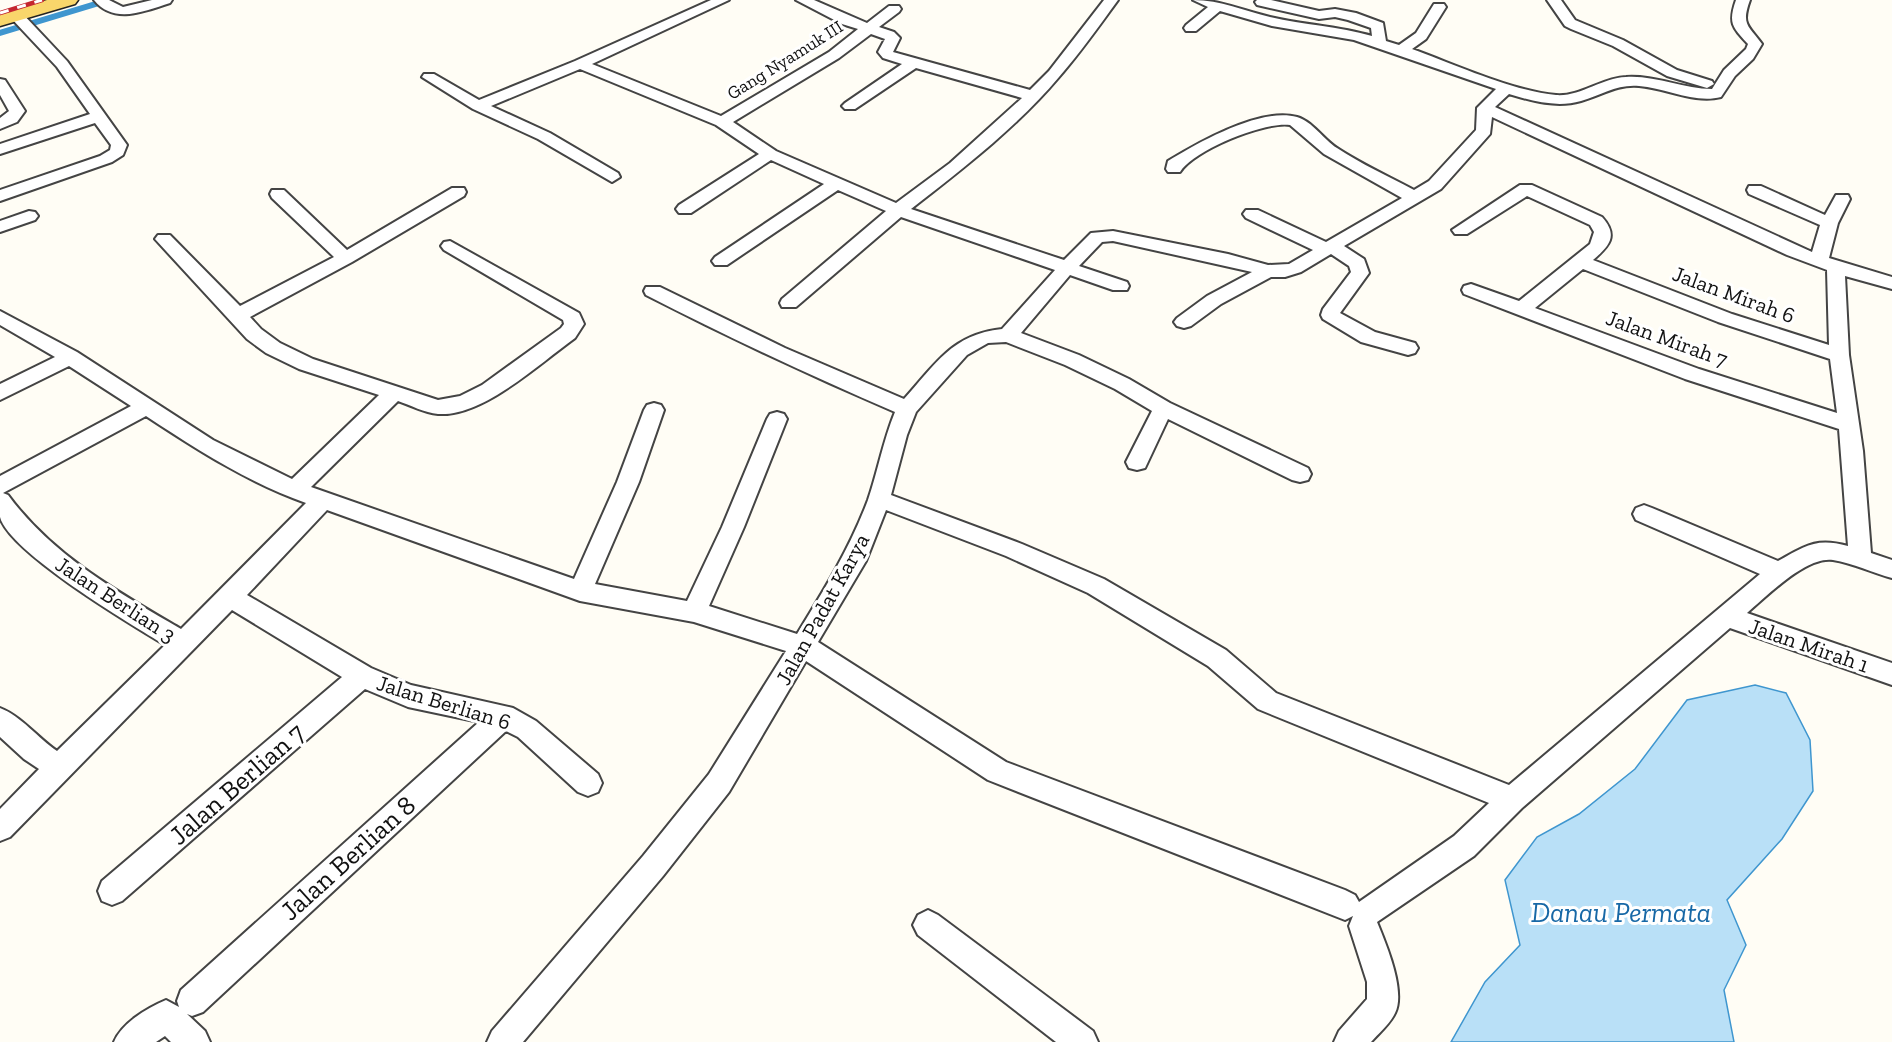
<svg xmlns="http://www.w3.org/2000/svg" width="1892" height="1042" viewBox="0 0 1892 1042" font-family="'Zilla Slab',serif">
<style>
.water{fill:#b9e0f7;stroke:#3f96cf;stroke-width:1.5}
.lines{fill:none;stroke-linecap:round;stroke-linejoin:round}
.stream{stroke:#3f96cf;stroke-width:6}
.minor-casing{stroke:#444;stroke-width:4}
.primary-casing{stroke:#222;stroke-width:3}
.minor{fill:#fff;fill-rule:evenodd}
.primary{fill:#f9d66b;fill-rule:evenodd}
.rail-casing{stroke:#c4262e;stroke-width:4.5}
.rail{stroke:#fff;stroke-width:3;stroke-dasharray:9;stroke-linecap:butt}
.labels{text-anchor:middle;stroke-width:6;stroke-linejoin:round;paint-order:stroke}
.far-street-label{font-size:18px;fill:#111;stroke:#fff}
.street-label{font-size:22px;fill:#111;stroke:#fff}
.near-street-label{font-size:27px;fill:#111;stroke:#fff}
.near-water-label{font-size:28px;font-style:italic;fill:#1768a6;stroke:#fff}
</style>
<rect width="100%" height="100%" fill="#fffdf5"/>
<polygon class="water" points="1755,685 1786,693 1810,740 1813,791 1782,839 1727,900 1746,945 1724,990 1734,1042 1451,1042 1485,982 1520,945 1505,880 1537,837 1579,814 1635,769 1687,700"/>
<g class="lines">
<polyline class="stream" points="0,33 109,0"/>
<defs>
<g id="minor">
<path d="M94,0h15l14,7 29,-7h20l-2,3c-25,8 -56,22 -76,-3z"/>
<path d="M711,0h18l-137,64 129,52 108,-64 29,-23 -16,-5 -46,-24h18l53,23 22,-17h10l2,3 -2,3 -20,15 15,5 6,6 -7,14 137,38 19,-19 55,-71h14c-19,26 -38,53 -59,77 -42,50 -97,92 -148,132l153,51 27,-27 22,-2 115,23 40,11 21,-1 24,-14 -67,-32 -3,-4 3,-4h12l68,32 76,-44 -78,-44 -34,-29c-26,-4 -98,26 -110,47h-12l-2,-3 2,-8c31,-19 93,-54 129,-44 15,4 27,23 40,31 24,16 51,28 77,42l15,-9 47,-51 1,-22 19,-19 -142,-49 -82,-14 -52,-15 -24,20h-10l-2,-3 2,-3 22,-18 -15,-7c28,0 51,11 77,17 34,8 68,9 102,19l-1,-8 -23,-8 -13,-3 -16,2 -62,-14 -2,-3 2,-2h14l48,11 16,-2 21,4 27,10 3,18 13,4 17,-12 18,-29h10l2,3 -20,32 -14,10c42,15 100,42 144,46 24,2 45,-17 70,-18 29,-2 57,12 86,12l12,-19 22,-21 2,-5c-16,-17 -20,-21 -12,-44h14c-9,25 -2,25 12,44l-9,15 -18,17 -14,21c-26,7 -55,-9 -82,-11 -22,-2 -37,9 -58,15 -24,7 -49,0 -72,-7l-14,13 317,145 8,-27 -71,-31 -2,-4 2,-4h12l64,29 11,-20h12l2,4 -12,24 -9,35 63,19v12l-47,-13 4,79 14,96 8,102 21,7v18c-19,-5 -39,-15 -59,-18 -27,-4 -66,36 -86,53l145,50v22l-162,-57 -208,180 -48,48 -97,66c9,22 29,69 18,91 -5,11 -16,20 -24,29h-37l5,-11 28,-32v-17l-18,-56 4,-10 -8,4 -357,-140 -182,-119 -77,131 -66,84 -140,166h-36l5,-11 151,-175 66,-82 77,-123 -92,-29 -114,-21 -253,-91 -80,85 124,73 40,17 102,23 23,13 62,53 4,9 -4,9 -10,4 -10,-4 -60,-55 -12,-6 -303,281 -11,4 -5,-2 18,17 5,11h-39l-6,-6 -9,6h-42c8,-19 33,-34 52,-42l13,7 -2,-6 4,-11 298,-268 -71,-15 -43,-18 -243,212 -10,4 -10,-4 -4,-10 4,-10 240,-204 -110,-67 -222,227 -10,4v-32l39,-40 -15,-10 -24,-22v-29c21,8 38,30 57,43l108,-106c-33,-20 -156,-93 -165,-128 0,-12 0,-29 0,-41l131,-70 -62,-40 -69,34v-16l55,-27 -55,-32v-14l77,41 136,88 79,39 87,-84 -80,-26 -33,-16 -19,-14 -92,-100 3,-4h12l70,71 94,-49 -62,-59 -2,-4 2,-4h12l63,60 105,-62h12l2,4 -2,4 -112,66 -102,55 11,12 19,14 33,16 125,41 22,-4 22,-11 79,-57 3,-4 -1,-4 -119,-70 -3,-4 3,-4 6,-1 129,72 5,11 -9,14c-35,25 -92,79 -137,76 -13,-1 -28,-9 -40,-13l-87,86 263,92 43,-97 27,-72 3,-5 7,-2 7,2 3,5 -25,72 -44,102 92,17 35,-74 45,-108 3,-5 7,-2 7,2 3,5 -43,108 -35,79 88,28c27,-44 53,-86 71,-134 10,-29 15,-59 27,-88 -84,-36 -167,-75 -249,-117l-2,-4 2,-4h14l125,61 119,51c31,-34 48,-65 98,-70l53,-59 -154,-53 -105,90h-14l-2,-4 2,-4 104,-88 -48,-21 -111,75h-12l-3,-4 3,-4 109,-73 -53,-24 -80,53h-12l-3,-4 3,-4 80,-51 -43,-29 -136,-56 -89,37 59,27 68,40 2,4 -8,5 -74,-43 -65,-30 -51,-32 2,-3h10l45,26 96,-39zM871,34l14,5 -7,13 5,6 19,6 -57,39 -3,3 3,3h10l61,-41 106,30 -72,65 -54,40 -120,-52 -43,-29 106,-64zM1492,117l295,138 40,15 2,75 -97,-31 -139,-54c16,-14 26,-24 9,-43l-70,-32h-12l-68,45 3,4h12l60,-38 63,29 4,7 -4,12 -71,57 -48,-17 -7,2 -2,4 2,4 221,85 154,50 9,117c-32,-9 -43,0 -70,15l-126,-53 -8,-3 -8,3 -3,6 3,6 124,54 -251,211 -233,-92 -50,-43 -122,-71 -82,-35 -131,-49 16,-60 9,-23 51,-57 21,-12 18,-1 59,23 50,24 37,22 -26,51 3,6 8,2 8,-2 23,-49 124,61 8,2 8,-2 3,-6 -3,-6 -138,-65 -41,-24 -50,-24 -58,-22 49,-58 43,15h14l2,-4 -2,-4 -48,-16 23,-24 11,-1 139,31 -45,24 -30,22 -3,4 3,4 7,2 7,-2 30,-22 50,-27h14l16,-5 30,-18 18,12 2,6 -28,37 -2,6 2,4 38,23 47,13 7,-2 3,-5 -3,-5 -40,-11 -35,-19 29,-40 -5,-14 -20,-13 97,-57 49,-55zM1583,269l135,53 112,37 7,54 -138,-44 -164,-61zM146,416c50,33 103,67 160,87l-125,126c-63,-37 -128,-73 -173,-134l-5,-2zM886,510l120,46 82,37 120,73 50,43 231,94 -35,33 -95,66 -4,-7 -10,-5 -339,-128 -188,-120 48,-81z"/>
<polygon points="1547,0 1561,0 1575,20 1623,40 1677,70 1712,81 1714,84 1707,88 1667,76 1613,46 1571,29 1565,26"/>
<polygon points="16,11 21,12 67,61 127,145 123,155 112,162 0,201 0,190 100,156 110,150 111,145 95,123 0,154 0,144 90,114 57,67 11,18 9,15"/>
<polygon points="0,79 5,80 25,111 17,122 0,129 0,118 9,111 0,95"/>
<polygon points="29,211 35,212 38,216 35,220 0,232 0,221"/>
<polygon points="928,910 938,915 1093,1031 1098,1042 1056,1042 918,935 913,925 918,915"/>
</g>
<polygon id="primary" points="47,0 78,0 75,4 0,26 0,14"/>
</defs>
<use href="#minor" class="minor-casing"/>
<use href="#primary" class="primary-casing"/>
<use href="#minor" class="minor"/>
<use href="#primary" class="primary"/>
<defs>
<polyline id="rail" points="0,13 42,0"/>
</defs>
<use href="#rail" class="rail-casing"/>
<use href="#rail" class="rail"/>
</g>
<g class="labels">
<g class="far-street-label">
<text transform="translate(785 60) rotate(-32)" y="6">Gang Nyamuk III</text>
</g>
<g class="street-label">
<text transform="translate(1734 294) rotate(20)" y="8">Jalan Mirah 6</text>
<text transform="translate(1667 338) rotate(20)" y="8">Jalan Mirah 7</text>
<text transform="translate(116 599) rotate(33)" y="8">Jalan Berlian 3</text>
<text transform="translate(822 609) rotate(-61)" y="8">Jalan Padat Karya</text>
<text transform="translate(1809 645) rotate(19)" y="8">Jalan Mirah 1</text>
<text transform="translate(444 702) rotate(17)" y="8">Jalan Berlian 6</text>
</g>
<g class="near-street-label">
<text transform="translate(237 784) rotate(-41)" y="9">Jalan Berlian 7</text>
<text transform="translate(348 858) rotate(-42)" y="9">Jalan Berlian 8</text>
</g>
<g class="near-water-label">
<text x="1621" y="922">Danau Permata</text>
</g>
</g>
</svg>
